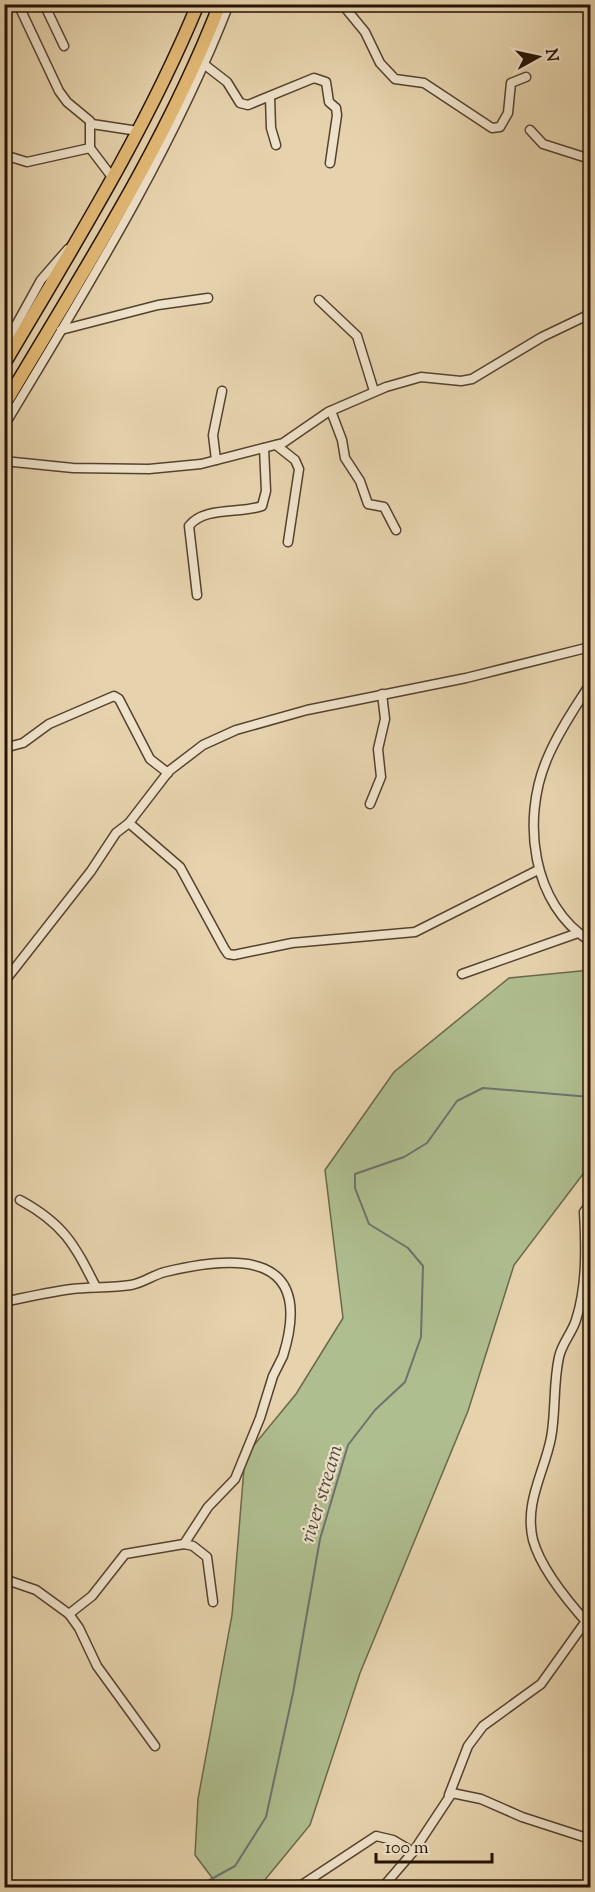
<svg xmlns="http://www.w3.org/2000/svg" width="595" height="1892" viewBox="0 0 595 1892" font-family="'Sorts Mill Goudy',serif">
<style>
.green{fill:#afbe8f;stroke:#6a6849;stroke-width:1.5}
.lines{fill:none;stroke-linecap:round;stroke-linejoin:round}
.stream{stroke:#6c736f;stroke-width:2}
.minor-casing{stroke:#55422e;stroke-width:11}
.highway-casing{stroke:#251203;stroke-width:15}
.minor{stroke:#efe2ca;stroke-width:8}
.highway{stroke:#e3ba76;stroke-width:12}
.labels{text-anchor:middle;stroke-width:4.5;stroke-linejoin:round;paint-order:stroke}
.water-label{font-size:22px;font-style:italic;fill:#4f4b42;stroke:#efe2ca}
</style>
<rect width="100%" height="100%" fill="#e6d3ad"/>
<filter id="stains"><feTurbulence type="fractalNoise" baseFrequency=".00333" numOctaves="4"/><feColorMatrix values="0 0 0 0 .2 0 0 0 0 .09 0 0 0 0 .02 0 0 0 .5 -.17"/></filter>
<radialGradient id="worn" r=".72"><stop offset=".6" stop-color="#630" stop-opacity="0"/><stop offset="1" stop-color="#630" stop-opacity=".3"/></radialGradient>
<polygon class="green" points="590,970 590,1174 583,1174 514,1265 468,1411 360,1673 310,1825 259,1887 219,1887 195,1855 198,1799 232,1615 245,1456 296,1394 343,1318 325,1170 394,1072 509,978"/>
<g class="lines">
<polyline class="stream" points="195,1888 235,1866 266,1817 293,1693 320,1539 348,1445 375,1410 405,1382 421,1337 423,1266 408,1248 369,1224 355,1188 355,1174 404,1157 427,1143 457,1101 483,1088 590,1097"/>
<defs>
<g id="minor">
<polyline points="18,4 59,91 67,102 90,121 90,148"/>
<polyline points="44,4 64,46"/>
<polyline points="342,4 365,32 380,63 395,79 424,83 492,128 500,127 508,113 511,83 526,77"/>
<polyline points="205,65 227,82 240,103 248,105 314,78 326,82 329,102 336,108 337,115 330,163"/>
<polyline points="270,97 271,128 276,145"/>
<polyline points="92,124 138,131"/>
<polyline points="530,130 543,144 590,159"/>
<polyline points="4,155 27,162 90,148 112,177"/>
<polyline points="319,300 357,336 374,391"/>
<polyline points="61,330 158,305 208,298"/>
<polyline points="4,347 41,280 68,249"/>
<polyline points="331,411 342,440 345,458 360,481 368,504 384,507 396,530"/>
<path d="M4,426c82,-137 167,-273 225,-422"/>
<polyline points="276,445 295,460 299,469 288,542"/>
<polyline points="216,460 213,435 222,391"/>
<polyline points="4,461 73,468 149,469 201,464 283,443 328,412 386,387 421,377 461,381 472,379 542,337 590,314"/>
<path d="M197,595l-8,-69c15,-20 52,-12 73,-20l4,-15 -2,-43"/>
<path d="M590,684c-15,24 -32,48 -43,75 -26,61 -15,146 43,182"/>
<polyline points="4,748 23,743 49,724 114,696 119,699 150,759 168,773"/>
<polyline points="370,804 381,777 378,749 385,719 382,694"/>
<polyline points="129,823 180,867 224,948 228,954 234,955 292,943 415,932 538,870"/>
<polyline points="462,974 578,933"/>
<polyline points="4,982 91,871 116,833 129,823 169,771 203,745 236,730 307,710 466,678 590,647"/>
<path d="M20,1200c44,24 54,44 76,87"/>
<path d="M590,1204l-6,8c2,35 3,74 -8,108 -4,13 -14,23 -17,37 -6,27 -3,54 -8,81 -7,35 -27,65 -18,102 8,29 37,64 57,86"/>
<path d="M4,1302c23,-5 45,-10 68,-13 19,-2 39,-1 59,-4 12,-2 22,-10 34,-13 75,-18 150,-19 118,84l-10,20 -13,42 -25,61 -27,28 -24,37 -59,10 -33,42 -23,18"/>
<polyline points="184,1544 193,1546 207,1557 213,1602"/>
<polyline points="4,1579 36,1590 69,1614 79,1628 97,1666 155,1746"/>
<polyline points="449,1795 468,1746 483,1726 541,1684 586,1621"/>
<polyline points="297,1888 376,1836 393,1840 413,1852"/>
<polyline points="382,1888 413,1852 452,1793 481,1799 522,1817 590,1839"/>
</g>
<g id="highway">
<path d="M4,364c69,-117 142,-234 194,-360"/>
<path d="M4,405c77,-130 161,-259 216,-401"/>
</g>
</defs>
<use href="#minor" class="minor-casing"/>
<use href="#highway" class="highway-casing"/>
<use href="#minor" class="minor"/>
<use href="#highway" class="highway"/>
</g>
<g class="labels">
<g class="water-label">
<text transform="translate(320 1493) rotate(-73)" y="8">river stream</text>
</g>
</g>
<rect width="595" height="1892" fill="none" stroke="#e6d3ad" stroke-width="24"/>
<rect x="6" y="6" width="583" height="1880" fill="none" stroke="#251203" stroke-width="3"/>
<rect x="12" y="12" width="571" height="1868" fill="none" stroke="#251203" stroke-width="1.5"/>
<g transform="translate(538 57) rotate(82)" stroke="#efe2ca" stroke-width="4.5" paint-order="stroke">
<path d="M0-4.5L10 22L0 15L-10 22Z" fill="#251203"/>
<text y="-9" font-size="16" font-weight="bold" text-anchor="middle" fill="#251203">N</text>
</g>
<path d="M376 1853v9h116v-9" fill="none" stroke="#251203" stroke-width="3"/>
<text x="385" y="1853" font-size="18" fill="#251203" stroke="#efe2ca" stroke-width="4.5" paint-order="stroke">100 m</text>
<rect width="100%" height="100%" filter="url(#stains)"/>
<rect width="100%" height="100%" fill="url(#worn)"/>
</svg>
